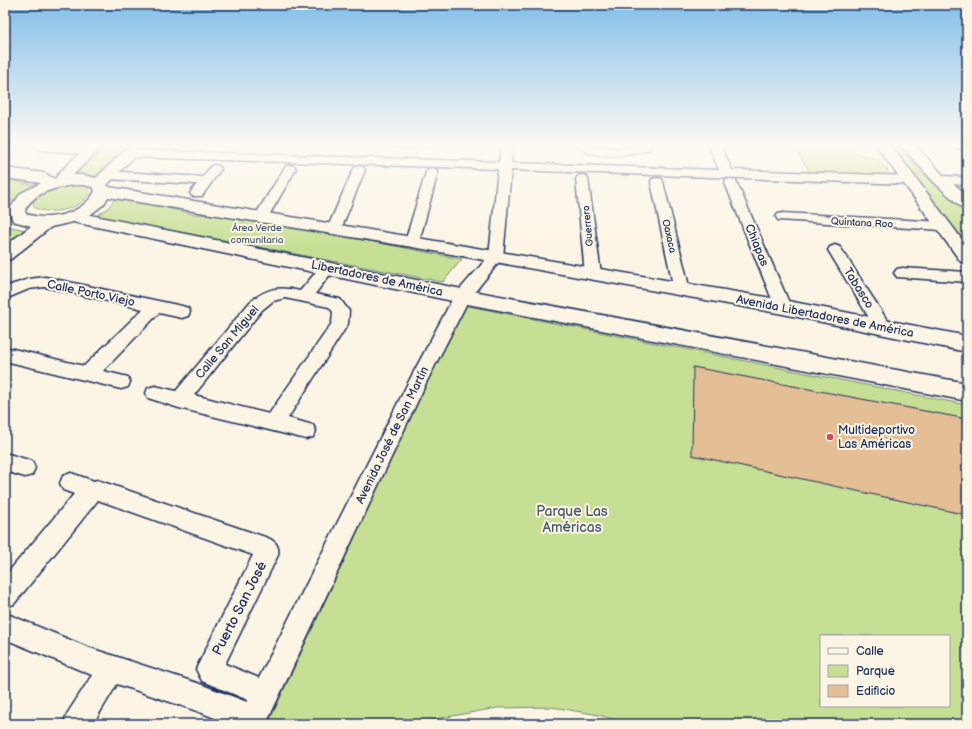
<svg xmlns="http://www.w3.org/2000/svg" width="972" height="729" viewBox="0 0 972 729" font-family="'Balsamiq Sans',sans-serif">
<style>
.green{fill:#c7df95;stroke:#71877a;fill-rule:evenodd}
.building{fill:#e4be95;stroke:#1b2f5e}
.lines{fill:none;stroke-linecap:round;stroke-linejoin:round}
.street-casing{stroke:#1b2f5e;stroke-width:3}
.secondary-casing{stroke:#1b2f5e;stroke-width:3}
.street{fill:#fcf5e5;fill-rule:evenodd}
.secondary{fill:#fcf5e5;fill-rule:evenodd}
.poi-dot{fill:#d1495b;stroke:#fcf5e5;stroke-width:1.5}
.labels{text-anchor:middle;stroke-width:4;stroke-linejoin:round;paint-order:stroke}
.far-street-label{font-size:10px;fill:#1b2f5e;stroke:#fcf5e5}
.far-park-label{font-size:10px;fill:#465b6c;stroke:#fcf5e5}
.street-label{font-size:12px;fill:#1b2f5e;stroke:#fcf5e5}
.poi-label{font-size:12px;fill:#1b2f5e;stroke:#fcf5e5;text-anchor:start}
.near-park-label{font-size:14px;fill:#465b6c;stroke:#fcf5e5}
.near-street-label{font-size:14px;fill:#1b2f5e;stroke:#fcf5e5}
</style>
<rect width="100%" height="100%" fill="#fcf5e5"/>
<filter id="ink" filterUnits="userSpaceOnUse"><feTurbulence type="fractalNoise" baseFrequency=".025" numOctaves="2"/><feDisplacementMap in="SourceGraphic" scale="8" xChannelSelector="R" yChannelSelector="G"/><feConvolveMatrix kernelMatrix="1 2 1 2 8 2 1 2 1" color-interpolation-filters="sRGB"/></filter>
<g filter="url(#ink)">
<g class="green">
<polygon points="105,144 133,144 100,176 71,176"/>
<polygon points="793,144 848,144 854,152 879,160 892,176 810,173"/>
<path d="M890,144h6l25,28 46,40v36c-26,-34 -50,-70 -77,-104z"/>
<polygon points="5,179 37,186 16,202 5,199"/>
<path d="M60,185c10,0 25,-4 30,6 -6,18 -39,25 -55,17l-2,-3c2,-13 17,-16 27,-20z"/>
<polygon points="116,197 193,214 240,216 462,259 443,282 96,216 107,209"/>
<polygon points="7,226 30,231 5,249 5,227"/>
<path d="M463,305l504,100v319h-338l-30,-9 -47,-8 -55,1 -56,10 -24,6h-149zM821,636h128v70h-128z"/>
</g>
<polygon class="building" points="693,367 967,419 967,515 692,455"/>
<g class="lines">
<defs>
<g id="street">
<polygon points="34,144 92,146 96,147 98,150 96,153 92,154 39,150 35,148 33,146"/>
<path d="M384,144h45c-5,5 -40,5 -45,0z"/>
<path d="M501,144h12l-2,19 208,7 -11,-26h12l12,26 177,6 4,1 2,3 -2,3 -4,1 -398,-14 -8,87 -34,42 -42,82 -161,343h-36l-33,-13 -80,-27 -24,40h-30l4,-10 25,-39 -87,-36v-26l82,34 110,36 50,19 1,-2 -46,-19 -6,-12 57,-114 -155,-55 -84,104 -9,3v-31l69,-82 -11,-4 -3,-7 3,-7 8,-3 23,8 3,-1 168,57c9,3 15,8 13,18l-53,109 34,14 150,-297 45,-85 35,-40 9,-87 -367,-12 -4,-1 -2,-3 2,-3 372,12z"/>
<path d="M576,144c24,0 38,9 63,2v-2h12l-3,6c-19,6 -57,12 -72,-6z"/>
<polygon points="945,144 967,144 967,150 951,147"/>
<polygon points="215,165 219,166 221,169 202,196 192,196 190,193 197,184 107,179 103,178 101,175 103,172 107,171 203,177 211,166"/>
<polygon points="290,165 294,166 296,169 268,217 266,220 261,221 256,220 254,217 284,169 286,166"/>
<polygon points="359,166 363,167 365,170 341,229 339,232 334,233 329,232 327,229 353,170 355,167"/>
<polygon points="432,168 436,169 438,172 419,242 417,245 412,246 407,245 405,242 426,172 428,169"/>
<polygon points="582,175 586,176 588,179 601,274 598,278 593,279 588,278 585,274 576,179 578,176"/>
<polygon points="940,176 967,177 967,185 936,183 934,180 936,177"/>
<polygon points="657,178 662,179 663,182 690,290 688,294 682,295 676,294 674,290 651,182 652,179"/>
<polygon points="731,179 736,180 737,183 791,307 789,311 783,313 777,311 775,307 725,183 726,180"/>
<polygon points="783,213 942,222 947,223 949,226 947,229 942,230 778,220 776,217 778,214"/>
<polygon points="835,245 840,247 889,323 891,327 889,331 883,333 877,331 828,250 830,247"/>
<path d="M327,263l5,2 3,3 -20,26 25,5 9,12 -1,13 -60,94 25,7 3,6 -3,6 -7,2 -127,-31 -31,-10 -2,-5 2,-5 7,-2 21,5 74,-89c17,-14 28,-16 50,-11l22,-26zM285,298l44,9 4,5 -1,11 -63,91 -75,-19 68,-85 11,-9z"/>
<polygon points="902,268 967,272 967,282 897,277 894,273 897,269"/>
<polygon points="45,277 182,306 188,308 190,312 188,316 182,318 159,313 103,371 128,377 130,382 128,387 121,389 5,361 5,347 84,366 143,309 45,287 29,289 5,299 5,287 29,279"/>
<polygon points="5,453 32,461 35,468 32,475 25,477 5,471"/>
</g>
<g id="secondary">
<path d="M89,144h16l-32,31h10l13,3 35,-34h15l-39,41 2,2 303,50 371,63 184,36v16l-184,-38 -371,-67 -304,-50 -4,7 -14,11 372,74 505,94v18l-505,-98 -389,-81 -22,5 -40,32 -6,2v-15l26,-20 -18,-5 -4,-11 12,-17 20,-10 -36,-5v-10l39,5 11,6 6,-8zM73,185h10l10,2 2,4c-12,23 -45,31 -69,23l-1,-4c9,-18 30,-22 48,-25z"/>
<polygon points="875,144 890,144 967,246 967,264 961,262"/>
<polygon points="899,144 914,144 945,177 967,195 967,209 961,207 935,183"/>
</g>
</defs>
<use href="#street" class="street-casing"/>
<use href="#secondary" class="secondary-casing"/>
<use href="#street" class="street"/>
<use href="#secondary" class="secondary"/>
</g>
</g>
<linearGradient id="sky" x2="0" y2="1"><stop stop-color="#83bfea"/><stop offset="0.59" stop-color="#fefaf3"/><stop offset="1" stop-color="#fefaf3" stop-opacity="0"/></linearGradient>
<rect width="972" height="246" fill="url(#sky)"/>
<circle class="poi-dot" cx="830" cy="437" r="4"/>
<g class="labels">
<g class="far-street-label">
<text transform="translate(862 222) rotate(3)" y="4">Quintana Roo</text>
<text transform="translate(587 226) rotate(-96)" y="4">Guerrero</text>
<text transform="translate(670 236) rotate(77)" y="4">Oaxaca</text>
</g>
<g class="far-park-label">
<text x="257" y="231">Área Verde<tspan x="257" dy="12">comunitaria</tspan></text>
</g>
<g class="street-label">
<text transform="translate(757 245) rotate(68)" y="4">Chiapas</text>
<text transform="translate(377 278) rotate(12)" y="4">Libertadores de América</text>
<text transform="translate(859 288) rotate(58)" y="4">Tabasco</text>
<text transform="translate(91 293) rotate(12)" y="4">Calle Porto Viejo</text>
<text transform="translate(825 316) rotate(11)" y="4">Avenida Libertadores de América</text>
<text transform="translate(227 342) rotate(-50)" y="4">Calle San Miguel</text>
<text transform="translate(392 435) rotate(-64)" y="4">Avenida José de San Martín</text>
</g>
<g class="poi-label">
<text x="838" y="434">Multideportivo<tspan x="838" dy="14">Las Américas</tspan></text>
</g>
<g class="near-park-label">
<text x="572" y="516">Parque Las<tspan x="572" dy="16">Américas</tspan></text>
</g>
<g class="near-street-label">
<text transform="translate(239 608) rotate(-63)" y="5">Puerto San José</text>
</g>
</g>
<rect width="972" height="729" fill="none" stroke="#fcf5e5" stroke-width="20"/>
<rect x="10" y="10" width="952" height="709" fill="none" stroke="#1b2f5e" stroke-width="1.5" filter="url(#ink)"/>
<rect x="820" y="635" width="130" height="72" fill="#fcf5e5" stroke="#a2a6af"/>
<rect x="828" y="648" width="20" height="6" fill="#fcf5e5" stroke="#a2a6af"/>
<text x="856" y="655" font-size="12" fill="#1b2f5e">Calle</text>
<rect x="828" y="665" width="20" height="12" fill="#c7df95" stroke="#a2a6af"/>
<text x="856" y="675" font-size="12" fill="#1b2f5e">Parque</text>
<rect x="828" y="685" width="20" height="12" fill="#e4be95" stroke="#a2a6af"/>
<text x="856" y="695" font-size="12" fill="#1b2f5e">Edificio</text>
</svg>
